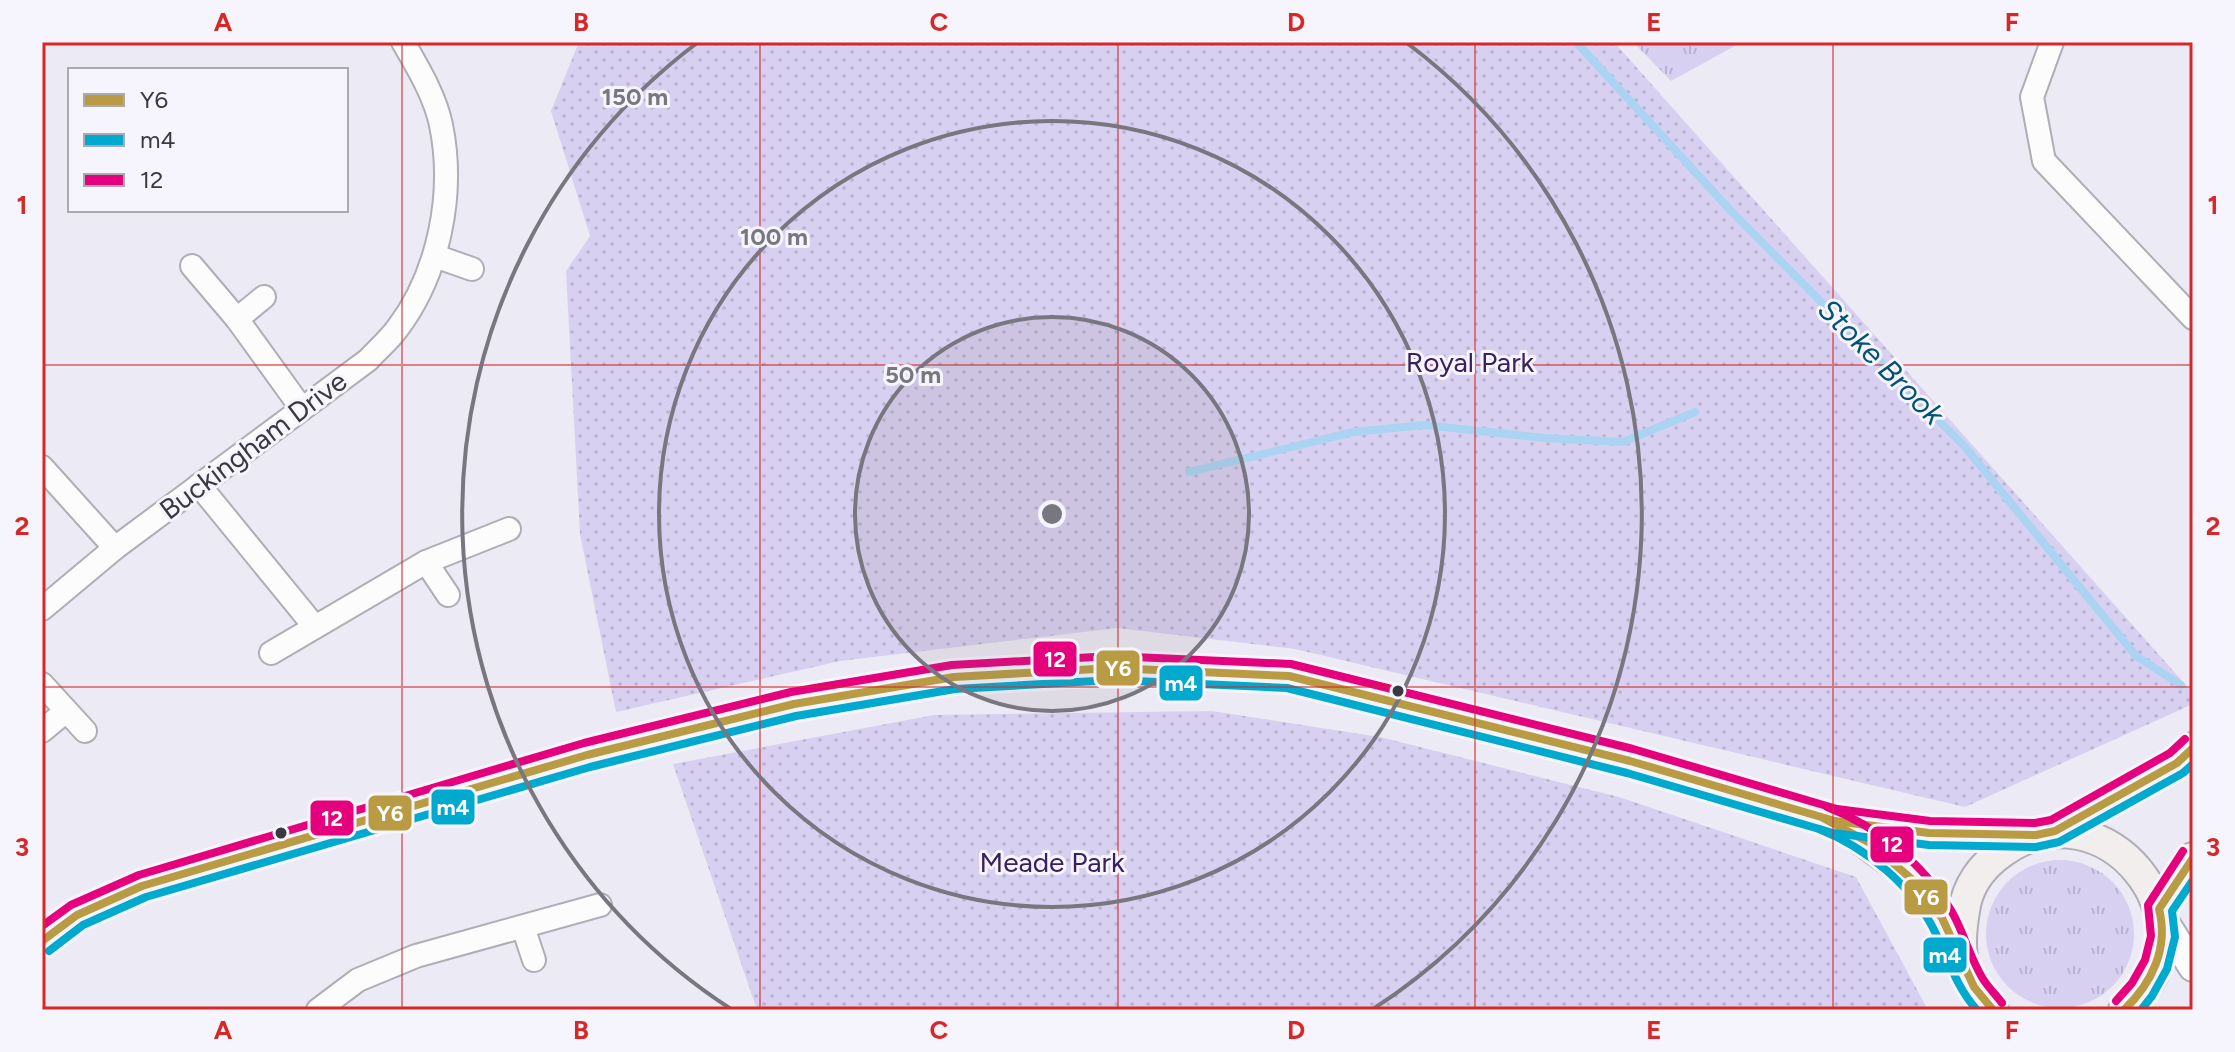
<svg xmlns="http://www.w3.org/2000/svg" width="2235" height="1052" viewBox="0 0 2235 1052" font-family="Figtree,sans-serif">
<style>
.grass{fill:url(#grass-tufts)}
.park{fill:url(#park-dots)}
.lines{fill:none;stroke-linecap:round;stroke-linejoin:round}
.stream{stroke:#aad4f1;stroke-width:8}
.minor-casing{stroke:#afaeb5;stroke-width:26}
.tertiary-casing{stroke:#afaeb5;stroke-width:32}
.secondary-casing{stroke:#afaeb5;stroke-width:34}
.minor{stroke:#fcfcfd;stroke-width:22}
.tertiary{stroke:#fcfcfd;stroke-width:28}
.secondary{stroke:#f3eeee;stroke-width:30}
.bus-1-casing{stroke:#f6f4fc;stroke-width:14}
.bus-2-casing{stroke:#f6f4fc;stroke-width:14}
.bus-3-casing{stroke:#f6f4fc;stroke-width:14}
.bus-1{stroke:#b99b43;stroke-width:8}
.bus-2{stroke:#00a9ce;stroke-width:8}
.bus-3{stroke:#e5007d;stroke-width:8}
.grid{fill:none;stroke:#d62828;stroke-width:2;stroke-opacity:0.55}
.ring{fill:none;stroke:#78767f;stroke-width:4}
.bus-dot{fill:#3a3840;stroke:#f6f4fc;stroke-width:3}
.labels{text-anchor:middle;stroke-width:6;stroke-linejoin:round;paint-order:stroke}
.park-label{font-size:28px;fill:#392062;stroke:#f6f4fc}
.street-label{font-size:28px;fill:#3a3840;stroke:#f6f4fc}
.water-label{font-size:30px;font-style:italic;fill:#035276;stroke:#f6f4fc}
.centre{fill:#78767f;stroke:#f6f4fc;stroke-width:4}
.ring-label{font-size:24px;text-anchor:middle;font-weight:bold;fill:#78767f;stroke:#f6f4fc;stroke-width:6;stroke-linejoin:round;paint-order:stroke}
.line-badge{stroke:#f6f4fc;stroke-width:3}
.badge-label{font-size:22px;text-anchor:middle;font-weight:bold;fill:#fff}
.neatline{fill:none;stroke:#d62828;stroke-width:3}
.grid-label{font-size:26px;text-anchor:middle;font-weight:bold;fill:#d62828}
</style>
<defs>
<pattern id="grass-tufts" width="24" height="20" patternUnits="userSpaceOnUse" patternTransform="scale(2)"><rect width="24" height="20" fill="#d8d0f0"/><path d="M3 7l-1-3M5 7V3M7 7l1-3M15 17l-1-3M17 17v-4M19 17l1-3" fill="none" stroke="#bab3cf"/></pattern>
<pattern id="park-dots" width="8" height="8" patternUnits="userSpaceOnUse" patternTransform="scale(2)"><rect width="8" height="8" fill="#d8d0f0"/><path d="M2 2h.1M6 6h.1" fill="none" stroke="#bab3cf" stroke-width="1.8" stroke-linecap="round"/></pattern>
</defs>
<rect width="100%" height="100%" fill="#eceaf4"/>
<g class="grass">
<polygon points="1633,42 1742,42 1671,81"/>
<circle cx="2060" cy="934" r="74"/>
</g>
<g class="park">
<polygon points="579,42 1614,42 2193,693 2193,704 1965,807 1295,649 1117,628 840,661 616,712 580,534 566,271 590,236 551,111"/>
<polygon points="1212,711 1380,737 1619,797 1856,877 1928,1010 757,1010 673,764 934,715"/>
</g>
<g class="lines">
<g class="stream">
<polyline points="1576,42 1731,211 1965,447 2136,656 2181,685"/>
<polyline points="1189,472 1353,432 1424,425 1544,438 1623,442 1695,412"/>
</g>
<defs>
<g id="minor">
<polyline points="2052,42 2032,97 2044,161 2193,318"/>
<polyline points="435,256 472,269"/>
<polyline points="192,266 237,319 302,409"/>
<polyline points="237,319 264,297"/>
<polyline points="42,467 115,548"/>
<polyline points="199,485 315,627"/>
<polyline points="426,562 448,595"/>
<path d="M42,609l73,-61 253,-188c9,-10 21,-20 29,-31 42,-55 58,-136 44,-204 -6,-29 -23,-57 -38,-83"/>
<polyline points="271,653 426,562 509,529"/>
<polyline points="42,684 85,731"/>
<polyline points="42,731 66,711"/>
<polyline points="523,927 534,960"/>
<polyline points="318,1010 358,980 416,956 600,905"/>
</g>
<g id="tertiary">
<polyline points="1839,824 1911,877 1937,910 1962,963"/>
<polyline points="2163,920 2193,967"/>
<polyline points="42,941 77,915 142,886 307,836 587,755 794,704 954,677 1113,668 1289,676 1630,761 1835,821 1929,833 2036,835"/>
</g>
<g id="secondary">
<polyline points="2055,831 2177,763 2193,748"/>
<polyline points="2159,909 2193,858"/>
<path d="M1993,1010c-31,-36 -37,-52 -29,-99 3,-25 18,-45 38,-59 101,-73 223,73 122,158"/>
</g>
</defs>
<use href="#minor" class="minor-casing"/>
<use href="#tertiary" class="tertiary-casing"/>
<use href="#secondary" class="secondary-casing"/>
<use href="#minor" class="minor"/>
<use href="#tertiary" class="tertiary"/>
<use href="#secondary" class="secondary"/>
<defs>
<g id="bus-1">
<polyline points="1823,818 1870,843 1915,882 1942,918 1974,987 1993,1010"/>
<polyline points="42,941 77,915 142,886 587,755 794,704 954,677 1113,668 1289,676 1630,761 1835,821 1929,833 2036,835 2055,831 2177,763 2193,748"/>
<path d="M2124,1010c28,-27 45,-62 35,-101l34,-51"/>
</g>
<g id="bus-2">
<path d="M1819,829c48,19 95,58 117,105 13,27 21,54 41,76"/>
<polyline points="49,951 83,925 146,897 590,767 796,716 955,689 1113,680 1287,688 1627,773 1833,833 1929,845 2036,847 2059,842 2183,773 2193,764"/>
<polyline points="2141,1010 2152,996 2167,969 2175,937 2172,911 2193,880"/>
</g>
<g id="bus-3">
<path d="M1827,807c50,19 98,58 125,105 12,21 18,46 31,67 5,8 13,16 19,24"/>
<polyline points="42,926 71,905 139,875 584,743 791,692 952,665 1112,656 1291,664 1633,749 1837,809 1930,821 2035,823 2051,820 2170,753 2185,739"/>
<polyline points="2116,1001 2132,983 2145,960 2151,936 2148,905 2183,851"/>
</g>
</defs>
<use href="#bus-1" class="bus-1-casing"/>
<use href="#bus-2" class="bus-2-casing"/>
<use href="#bus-3" class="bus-3-casing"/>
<use href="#bus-1" class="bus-1"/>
<use href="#bus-2" class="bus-2"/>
<use href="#bus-3" class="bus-3"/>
</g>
<path class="grid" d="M402,42v968M760,42v968M1118,42v968M1475,42v968M1833,42v968M42,365h2151M42,687h2151"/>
<circle cx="1052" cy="514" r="197" fill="#78767f" fill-opacity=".12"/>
<g class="ring">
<circle cx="1052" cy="514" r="197"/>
<circle cx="1052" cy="514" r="393"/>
<path d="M731 1009A590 590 0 0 1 697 43M1407 43A590 590 0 0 1 1373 1009"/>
</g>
<g class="bus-dot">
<circle cx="1398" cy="691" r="7"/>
<circle cx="281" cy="833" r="7"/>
</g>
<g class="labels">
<g class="park-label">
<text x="1470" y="372">Royal Park</text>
<text x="1052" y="872">Meade Park</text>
</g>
<g class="street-label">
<text transform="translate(253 445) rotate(-37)" y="10">Buckingham Drive</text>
</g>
<g class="water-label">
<text transform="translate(1881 362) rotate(45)" y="10">Stoke Brook</text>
</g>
</g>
<circle cx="1052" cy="514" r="12" class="centre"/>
<g class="ring-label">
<text x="635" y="105">150 m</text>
<text x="774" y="245">100 m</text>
<text x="913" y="383">50 m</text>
</g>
<g class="line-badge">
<rect x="1032" y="640" width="46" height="38" rx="8" fill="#e5007d"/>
<rect x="1095" y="649" width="46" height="38" rx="8" fill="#b99b43"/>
<rect x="1158" y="664" width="46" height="38" rx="8" fill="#00a9ce"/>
<rect x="430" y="788" width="46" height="38" rx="8" fill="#00a9ce"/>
<rect x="367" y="794" width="46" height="38" rx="8" fill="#b99b43"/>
<rect x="309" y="799" width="46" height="38" rx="8" fill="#e5007d"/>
<rect x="1869" y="825" width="46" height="39" rx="8" fill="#e5007d"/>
<rect x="1903" y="878" width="46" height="38" rx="8" fill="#b99b43"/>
<rect x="1922" y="936" width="46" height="38" rx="8" fill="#00a9ce"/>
</g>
<g class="badge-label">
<text x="1055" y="667">12</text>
<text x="1118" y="676">Y6</text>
<text x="1181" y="691">m4</text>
<text x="453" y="815">m4</text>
<text x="390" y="821">Y6</text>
<text x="332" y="826">12</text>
<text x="1892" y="852">12</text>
<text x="1926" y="905">Y6</text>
<text x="1945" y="963">m4</text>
</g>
<rect width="2235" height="1052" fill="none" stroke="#f6f4fc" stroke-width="88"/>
<rect x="68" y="68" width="280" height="144" fill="#f6f4fc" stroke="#aba9b1" stroke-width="2"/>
<rect x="84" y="94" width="40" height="12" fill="#b99b43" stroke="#aba9b1" stroke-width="2"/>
<text x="140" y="108" font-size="24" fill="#3a3840">Y6</text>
<rect x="84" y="134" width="40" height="12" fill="#00a9ce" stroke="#aba9b1" stroke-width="2"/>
<text x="140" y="148" font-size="24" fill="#3a3840">m4</text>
<rect x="84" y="174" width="40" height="12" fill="#e5007d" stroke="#aba9b1" stroke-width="2"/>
<text x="140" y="188" font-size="24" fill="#3a3840">12</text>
<rect x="44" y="44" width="2147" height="964" class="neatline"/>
<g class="grid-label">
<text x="223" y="31">A</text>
<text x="581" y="31">B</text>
<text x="939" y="31">C</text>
<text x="1296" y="31">D</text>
<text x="1654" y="31">E</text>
<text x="2012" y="31">F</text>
<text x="22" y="214">1</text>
<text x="2213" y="214">1</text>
<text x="22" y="535">2</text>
<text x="2213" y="535">2</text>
<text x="22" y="856">3</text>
<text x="2213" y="856">3</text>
<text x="223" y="1039">A</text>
<text x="581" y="1039">B</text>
<text x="939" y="1039">C</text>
<text x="1296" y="1039">D</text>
<text x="1654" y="1039">E</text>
<text x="2012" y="1039">F</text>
</g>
</svg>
